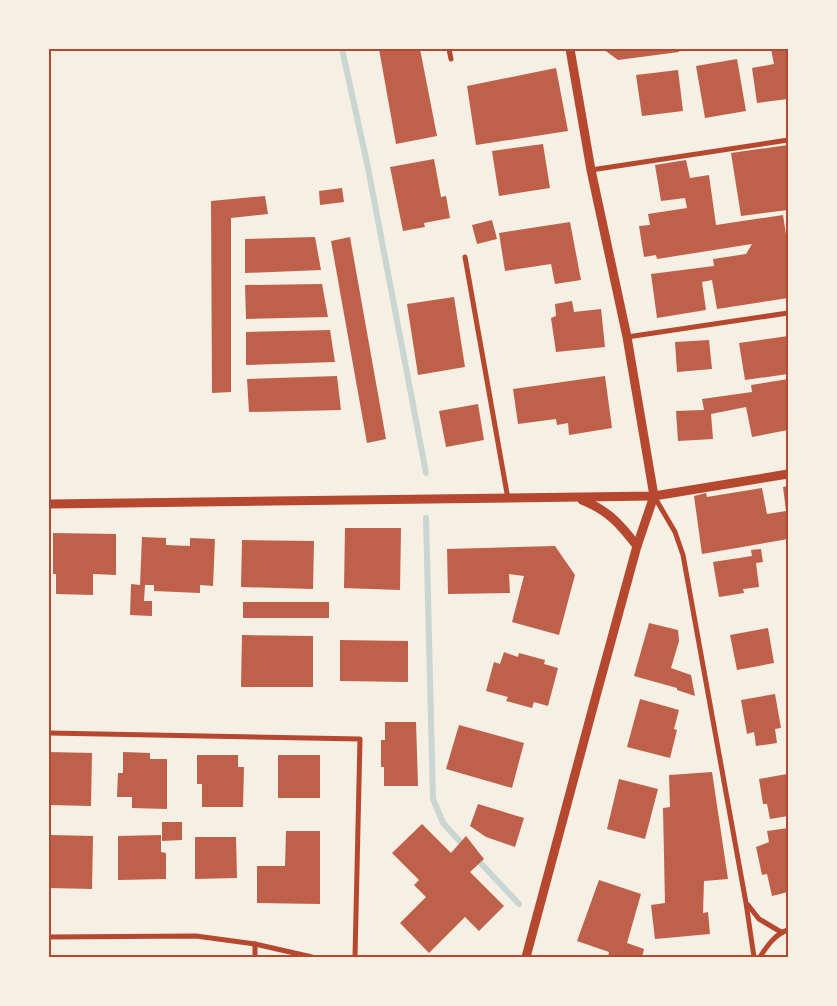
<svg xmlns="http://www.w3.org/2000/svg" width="837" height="1006" viewBox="0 0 837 1006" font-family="Rubik,sans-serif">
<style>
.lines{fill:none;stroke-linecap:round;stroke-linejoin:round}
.stream{stroke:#c9d6d2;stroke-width:6}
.building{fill:#bf614a}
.minor{stroke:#b5482f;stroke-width:5}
.tertiary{stroke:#b5482f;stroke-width:9}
.neatline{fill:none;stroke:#b5482f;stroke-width:2}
</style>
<rect width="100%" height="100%" fill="#f6efe4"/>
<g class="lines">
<g class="stream">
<polyline points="342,49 367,163 426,473"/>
<polyline points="426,518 433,799 443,823 466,848"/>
<polyline points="475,857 519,904"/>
</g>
</g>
<g class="building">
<polygon points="379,49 420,49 437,136 396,144"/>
<polygon points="603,49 679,49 679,52 618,60"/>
<polygon points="771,49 788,49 788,99 757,103 752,68 774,64"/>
<polygon points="737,59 746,111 705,118 696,66"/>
<polygon points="556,68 568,131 476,145 467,86"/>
<polygon points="678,70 683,111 642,116 636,75"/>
<polygon points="543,144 550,188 499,196 492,151"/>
<polygon points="788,145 788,210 741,216 731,153"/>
<polygon points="434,159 441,197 446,196 450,218 424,223 425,227 403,231 390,167"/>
<polygon points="686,160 690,178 709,175 716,225 783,215 788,247 788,298 717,309 712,280 702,282 706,310 657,318 651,274 714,266 713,259 746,254 752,244 657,259 656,255 644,257 639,226 650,225 648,214 687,208 685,198 661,201 655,165"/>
<polygon points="342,188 344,202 320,205 319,191"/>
<polygon points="265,196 268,214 231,218 231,392 212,393 211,201"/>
<polygon points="492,220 497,239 477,244 472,225"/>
<polygon points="570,222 581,280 555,284 551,264 505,271 499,233"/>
<polygon points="315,237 321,270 245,273 245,239"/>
<polygon points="350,237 386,439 367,443 331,241"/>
<polygon points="322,284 328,317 246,319 245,285"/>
<polygon points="454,297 465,367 418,375 407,304"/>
<polygon points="572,301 574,312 601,309 605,347 556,352 551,318 556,316 555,304"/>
<polygon points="330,330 335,362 246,365 246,332"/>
<polygon points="788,336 788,374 745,380 739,343"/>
<polygon points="709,340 712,369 677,372 675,342"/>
<polygon points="337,376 341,410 249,412 247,379"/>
<polygon points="605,376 612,428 569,435 568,423 557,425 556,419 518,424 513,389"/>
<polygon points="788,379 788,430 752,437 746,407 711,414 713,439 678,441 676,411 704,410 702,399 752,392 751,385"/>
<polygon points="478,404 484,440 446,447 439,411"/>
<polygon points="788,486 788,539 702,554 694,496 706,493 707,497 762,488 767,514 786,511 783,487"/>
<polygon points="345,528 401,528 400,590 344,588"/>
<polygon points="53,533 116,534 116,575 93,574 93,595 56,594 56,574 53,574"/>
<polygon points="142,537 166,538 166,545 190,546 190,538 215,539 213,586 200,585 200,593 154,591 154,585 145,585 144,601 152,601 152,616 130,615 131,584 140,585"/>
<polygon points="242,540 314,541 313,589 241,587"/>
<polygon points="555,546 575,575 559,635 512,622 524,576 509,574 510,593 448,594 447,549"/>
<polygon points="761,549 763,562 756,563 759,587 743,589 744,593 719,597 713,562 752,556 751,550"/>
<rect x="243" y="602" width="86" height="16"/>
<polygon points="649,623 678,630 679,641 671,668 691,675 695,696 677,690 677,688 634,676"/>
<polygon points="768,628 774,663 737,670 730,635"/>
<polygon points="242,635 313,636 313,687 241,687"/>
<polygon points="340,640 408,641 408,682 340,681"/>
<polygon points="504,652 518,657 519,653 545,660 544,664 558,668 548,706 534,702 532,708 506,701 508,697 486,691 494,662 500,664"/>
<polygon points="775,694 781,728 775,729 777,743 756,746 754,732 747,734 741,700"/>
<polygon points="640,699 679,710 674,729 677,730 670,758 627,747"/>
<polygon points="385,722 416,722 418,786 384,786 384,767 381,767 381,740 385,740"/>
<polygon points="459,725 524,743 512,788 446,769"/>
<polygon points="49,752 92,753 91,806 49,805"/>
<polygon points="123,752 150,753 150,759 167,759 167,809 132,808 132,797 117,797 118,773 123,773"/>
<polygon points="197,755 238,755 238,767 244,767 243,807 202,807 202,784 197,784"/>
<rect x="278" y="755" width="42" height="43"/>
<polygon points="788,770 788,816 770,819 767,804 763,804 759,779 787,774 786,771"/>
<polygon points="712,772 728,879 704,881 703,913 708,912 710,934 655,939 651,905 665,903 663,808 670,807 669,775"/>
<polygon points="619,779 658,789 645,839 607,829"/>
<polygon points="478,804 524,818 515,847 486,837 470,826"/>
<polygon points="162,822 182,822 182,840 162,841"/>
<polygon points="422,824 451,853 466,836 484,859 470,872 504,906 479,931 465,917 429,953 400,923 426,897 414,885 419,880 392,853"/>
<polygon points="788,828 788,892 772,896 767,874 762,875 756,847 769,842 767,831"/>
<polygon points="286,831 320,831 320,904 257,903 257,866 285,866"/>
<polygon points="51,835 93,836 92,889 50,888"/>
<polygon points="161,835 161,852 166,853 166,879 118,880 118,836"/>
<polygon points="195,837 236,837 237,878 195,879"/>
<polygon points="599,880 641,894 627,943 644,949 642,957 608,957 609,952 577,941"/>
</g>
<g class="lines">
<g class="minor">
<polyline points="449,49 451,59"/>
<polyline points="591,170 788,140"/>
<polyline points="465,257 508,499"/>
<polyline points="627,337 788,313"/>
<polyline points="654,496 675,532 683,555 746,903 754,957"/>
<polyline points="49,733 360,739 355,957"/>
<polyline points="748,905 759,919 781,932"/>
<polyline points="49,937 196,936 255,944 312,957"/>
<polyline points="255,957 255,944"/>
<path d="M760,957c7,-11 15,-23 28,-27"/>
</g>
<g class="tertiary">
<path d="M582,500c27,11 38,24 55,46"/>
<polyline points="49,504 654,496 788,474"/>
<polyline points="526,957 596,696 637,546 654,496 627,337 591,170 570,49"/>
</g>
</g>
<rect width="837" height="1006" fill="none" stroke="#f6efe4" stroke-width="100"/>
<rect x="50" y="50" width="737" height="906" class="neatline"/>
</svg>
